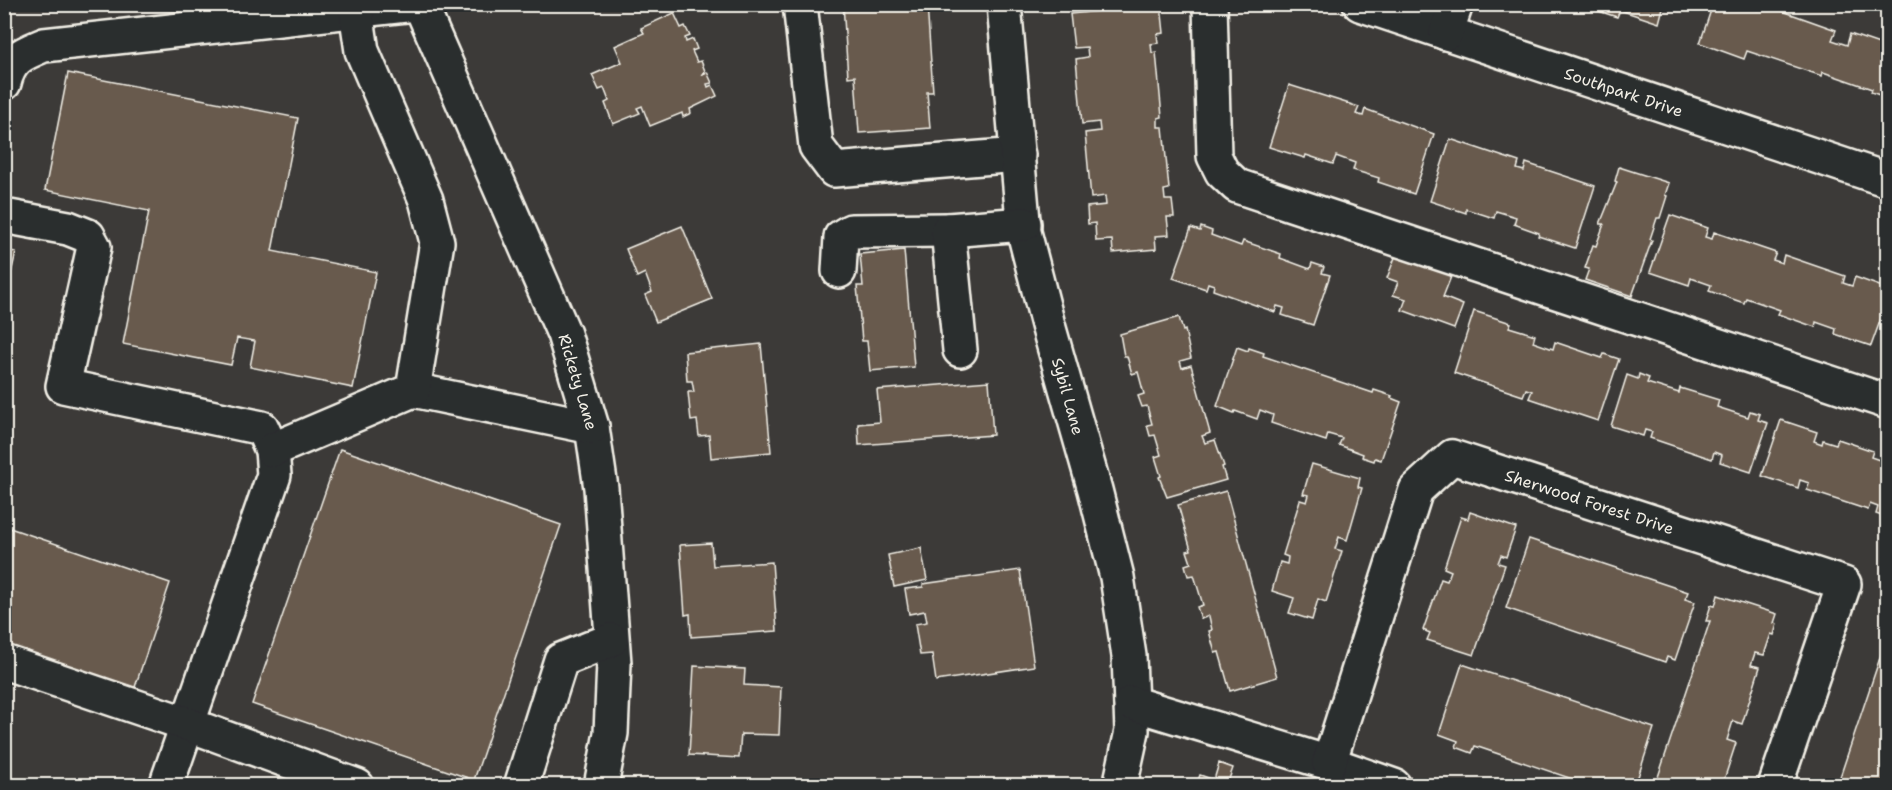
<svg xmlns="http://www.w3.org/2000/svg" width="1892" height="790" viewBox="0 0 1892 790" font-family="'Shantell Sans',sans-serif">
<style>
.building{fill:#675a4e;stroke:#f4f1e8;stroke-width:1.5}
.lines{fill:none;stroke-linecap:round;stroke-linejoin:round}
.minor-casing{stroke:#f4f1e8;stroke-width:38}
.minor{stroke:#2a2d2e;stroke-width:33}
.labels{text-anchor:middle;stroke-width:4.5;stroke-linejoin:round;paint-order:stroke}
.street-label{font-size:16px;fill:#f4f1e8;stroke:#2a2d2e}
</style>
<rect width="100%" height="100%" fill="#3c3a38"/>
<filter id="ink" filterUnits="userSpaceOnUse"><feTurbulence type="fractalNoise" baseFrequency=".0167" numOctaves="2"/><feDisplacementMap in="SourceGraphic" scale="12" xChannelSelector="R" yChannelSelector="G"/><feConvolveMatrix kernelMatrix="1 2 1 2 8 2 1 2 1" color-interpolation-filters="sRGB"/></filter>
<g filter="url(#ink)">
<g class="building">
<polygon points="843,4 927,4 933,92 927,92 930,128 859,133 855,76 848,77"/>
<polygon points="1577,4 1664,4 1659,23 1620,10 1617,17"/>
<polygon points="1713,4 1742,4 1758,10 1760,4 1763,4 1836,30 1832,40 1847,45 1850,34 1888,47 1888,98 1871,92 1872,89 1823,72 1822,76 1747,51 1744,59 1700,43"/>
<polygon points="1161,5 1164,33 1157,34 1158,43 1151,44 1152,53 1156,52 1162,117 1158,118 1158,127 1163,127 1169,189 1164,190 1165,200 1172,200 1174,217 1167,217 1169,235 1155,236 1156,249 1113,253 1112,240 1096,241 1095,223 1088,224 1087,207 1106,205 1105,196 1091,198 1085,133 1100,131 1099,122 1082,124 1076,59 1088,57 1087,47 1074,48 1070,14"/>
<polygon points="674,13 681,28 685,26 690,36 685,38 686,42 693,39 697,49 692,51 697,62 701,61 705,71 703,74 707,72 712,83 707,84 708,87 712,85 717,96 690,109 691,113 683,117 682,113 650,126 642,106 637,108 640,113 613,124 605,103 609,101 604,88 599,90 592,75 622,62 615,46 644,33 641,28"/>
<polygon points="68,73 298,118 272,251 376,272 353,388 250,367 255,341 237,338 231,365 123,344 149,211 45,190"/>
<polygon points="1289,85 1359,107 1356,114 1363,116 1365,109 1434,134 1414,194 1378,182 1379,178 1353,170 1355,163 1336,156 1333,164 1306,155 1305,158 1269,147"/>
<polygon points="1450,139 1519,162 1517,169 1524,171 1526,163 1595,186 1575,248 1538,236 1539,233 1514,224 1516,217 1496,211 1494,218 1466,209 1466,213 1430,201"/>
<polygon points="1619,167 1669,183 1665,195 1667,196 1660,218 1657,218 1650,239 1652,240 1632,296 1585,280 1589,269 1585,268 1593,245 1596,246 1604,224 1600,224 1617,182 1615,181"/>
<polygon points="1670,215 1708,228 1705,237 1712,239 1714,232 1776,253 1773,260 1782,263 1784,255 1845,276 1843,283 1852,286 1855,277 1888,289 1888,299 1871,346 1835,334 1836,329 1816,322 1815,327 1778,314 1780,310 1746,298 1744,303 1709,291 1711,285 1691,278 1689,285 1650,272"/>
<polygon points="682,226 712,299 656,322 645,295 652,292 645,273 637,277 626,249"/>
<polygon points="1201,227 1212,231 1211,235 1241,246 1243,241 1281,254 1280,258 1310,269 1312,263 1324,267 1322,273 1330,275 1313,325 1282,315 1284,308 1277,306 1275,312 1213,290 1214,285 1208,283 1206,289 1173,278 1191,228 1200,231"/>
<polygon points="1399,247 1452,274 1443,297 1463,305 1454,329 1402,310 1406,299 1393,295 1398,282 1387,278"/>
<polygon points="4,250 16,252 4,304"/>
<polygon points="904,250 914,367 870,371 867,341 862,341 857,286 863,286 860,254"/>
<polygon points="1474,311 1511,323 1509,327 1535,335 1533,342 1553,349 1555,342 1602,358 1604,354 1619,359 1598,421 1529,398 1532,391 1526,389 1523,396 1454,373"/>
<polygon points="1179,317 1183,331 1185,330 1191,358 1180,361 1182,368 1191,365 1210,433 1202,436 1205,443 1215,440 1224,466 1222,467 1226,480 1167,497 1159,477 1161,476 1155,457 1161,455 1155,435 1150,436 1147,425 1152,424 1147,406 1142,407 1138,396 1144,394 1138,372 1132,374 1127,356 1124,356 1120,334"/>
<polygon points="761,344 771,452 711,458 709,435 699,436 697,420 691,421 688,392 694,392 692,381 687,381 685,352"/>
<polygon points="1237,347 1248,351 1249,348 1264,353 1263,356 1373,393 1374,390 1392,396 1391,398 1401,402 1381,460 1375,458 1374,461 1362,457 1363,454 1339,445 1342,438 1328,434 1326,441 1271,423 1273,415 1260,410 1257,419 1235,411 1234,413 1217,406"/>
<polygon points="1639,374 1649,378 1647,383 1679,393 1680,388 1719,400 1717,407 1748,417 1750,411 1760,414 1758,420 1768,423 1751,472 1720,462 1722,455 1714,452 1712,459 1650,438 1652,432 1645,430 1643,436 1611,426 1627,375 1638,379"/>
<polygon points="989,381 993,435 859,445 858,424 880,422 877,390"/>
<polygon points="1781,420 1817,432 1814,441 1822,444 1823,440 1836,444 1838,439 1873,451 1871,457 1888,463 1888,518 1876,514 1878,507 1870,504 1868,510 1807,490 1809,483 1800,480 1798,488 1762,476"/>
<polygon points="340,449 561,525 474,780 252,704"/>
<polygon points="1312,464 1360,478 1358,487 1362,488 1347,540 1339,537 1335,549 1342,551 1326,602 1318,599 1312,620 1289,613 1294,598 1272,591 1280,562 1287,564 1288,557 1283,555 1300,500 1307,502 1309,495 1303,494"/>
<polygon points="1226,491 1277,677 1230,691 1219,652 1215,653 1209,631 1212,630 1209,616 1201,619 1197,607 1203,605 1194,575 1188,576 1185,565 1191,563 1187,551 1191,550 1178,505"/>
<polygon points="1470,512 1516,528 1506,557 1501,555 1498,563 1505,565 1474,655 1427,640 1430,633 1423,630 1441,579 1447,581 1451,571 1444,568 1461,517 1468,519"/>
<polygon points="4,526 170,583 133,693 4,649"/>
<polygon points="1529,539 1688,592 1685,599 1695,602 1675,660 1667,657 1665,662 1506,608"/>
<polygon points="711,543 713,566 772,562 777,631 691,637 690,614 685,615 680,545"/>
<polygon points="921,548 927,580 894,587 888,555"/>
<polygon points="1020,570 1034,666 936,681 932,654 920,655 915,624 927,622 925,611 909,614 905,589 923,587 923,584"/>
<polygon points="1718,595 1777,614 1774,623 1777,624 1774,635 1771,634 1764,655 1755,653 1751,665 1760,667 1742,724 1733,721 1727,740 1736,743 1722,786 1655,786 1710,621 1706,621 1711,605 1715,606"/>
<polygon points="1888,634 1888,786 1837,786"/>
<polygon points="1462,664 1654,728 1635,786 1593,786 1475,746 1472,753 1456,747 1458,741 1439,734"/>
<polygon points="694,666 745,669 744,685 781,687 779,735 741,734 739,758 689,755"/>
<polygon points="1219,763 1233,768 1228,782 1238,786 1196,786 1200,775 1214,780"/>
</g>
<g class="lines">
<defs>
<g id="minor">
<path id="s1" d="M420,4l144,330 28,93 9,61 13,175 -3,70 -10,53"/>
<polyline points="800,4 816,146 834,170 1018,155"/>
<path id="s2" d="M1004,4l20,228 24,93 47,165 22,87 12,79 3,75 -12,55"/>
<polyline points="1210,4 1214,156 1222,172 1237,186 1888,402"/>
<path id="s3" d="M1360,4l528,176"/>
<polyline points="1446,33 1456,4"/>
<path d="M4,83c6,-25 18,-29 40,-38l371,-41"/>
<polyline points="4,216 68,228 88,236 94,247 63,386 262,428 272,450 274,475 166,786"/>
<polyline points="839,271 841,237 851,231 948,230"/>
<polyline points="960,350 948,230 1024,224"/>
<polyline points="413,390 592,427"/>
<polyline points="272,450 413,390 437,242 426,200 362,51 356,11"/>
<polyline points="4,662 187,724 357,786"/>
<polyline points="1131,703 1329,763 1394,786"/>
<path id="s4" d="M1329,763l87,-273 36,-33 392,127 -69,202"/>
<polyline points="521,786 561,660 611,640"/>
</g>
</defs>
<use href="#minor" class="minor-casing"/>
<use href="#minor" class="minor"/>
</g>
</g>
<g class="labels">
<g class="street-label">
<text dy="6" stroke="none"><textPath href="#s3" startOffset="278">Southpark Drive</textPath></text>
<text dy="6" stroke="none"><textPath href="#s1" startOffset="410">Rickety Lane</textPath></text>
<text dy="6" stroke="none"><textPath href="#s2" startOffset="399">Sybil Lane</textPath></text>
<text dy="6" stroke="none"><textPath href="#s4" startOffset="480">Sherwood Forest Drive</textPath></text>
</g>
</g>
<rect width="1892" height="790" fill="none" stroke="#2a2d2e" stroke-width="24"/>
<rect x="12" y="12" width="1868" height="766" fill="none" stroke="#f4f1e8" stroke-width="2" filter="url(#ink)"/>
</svg>
